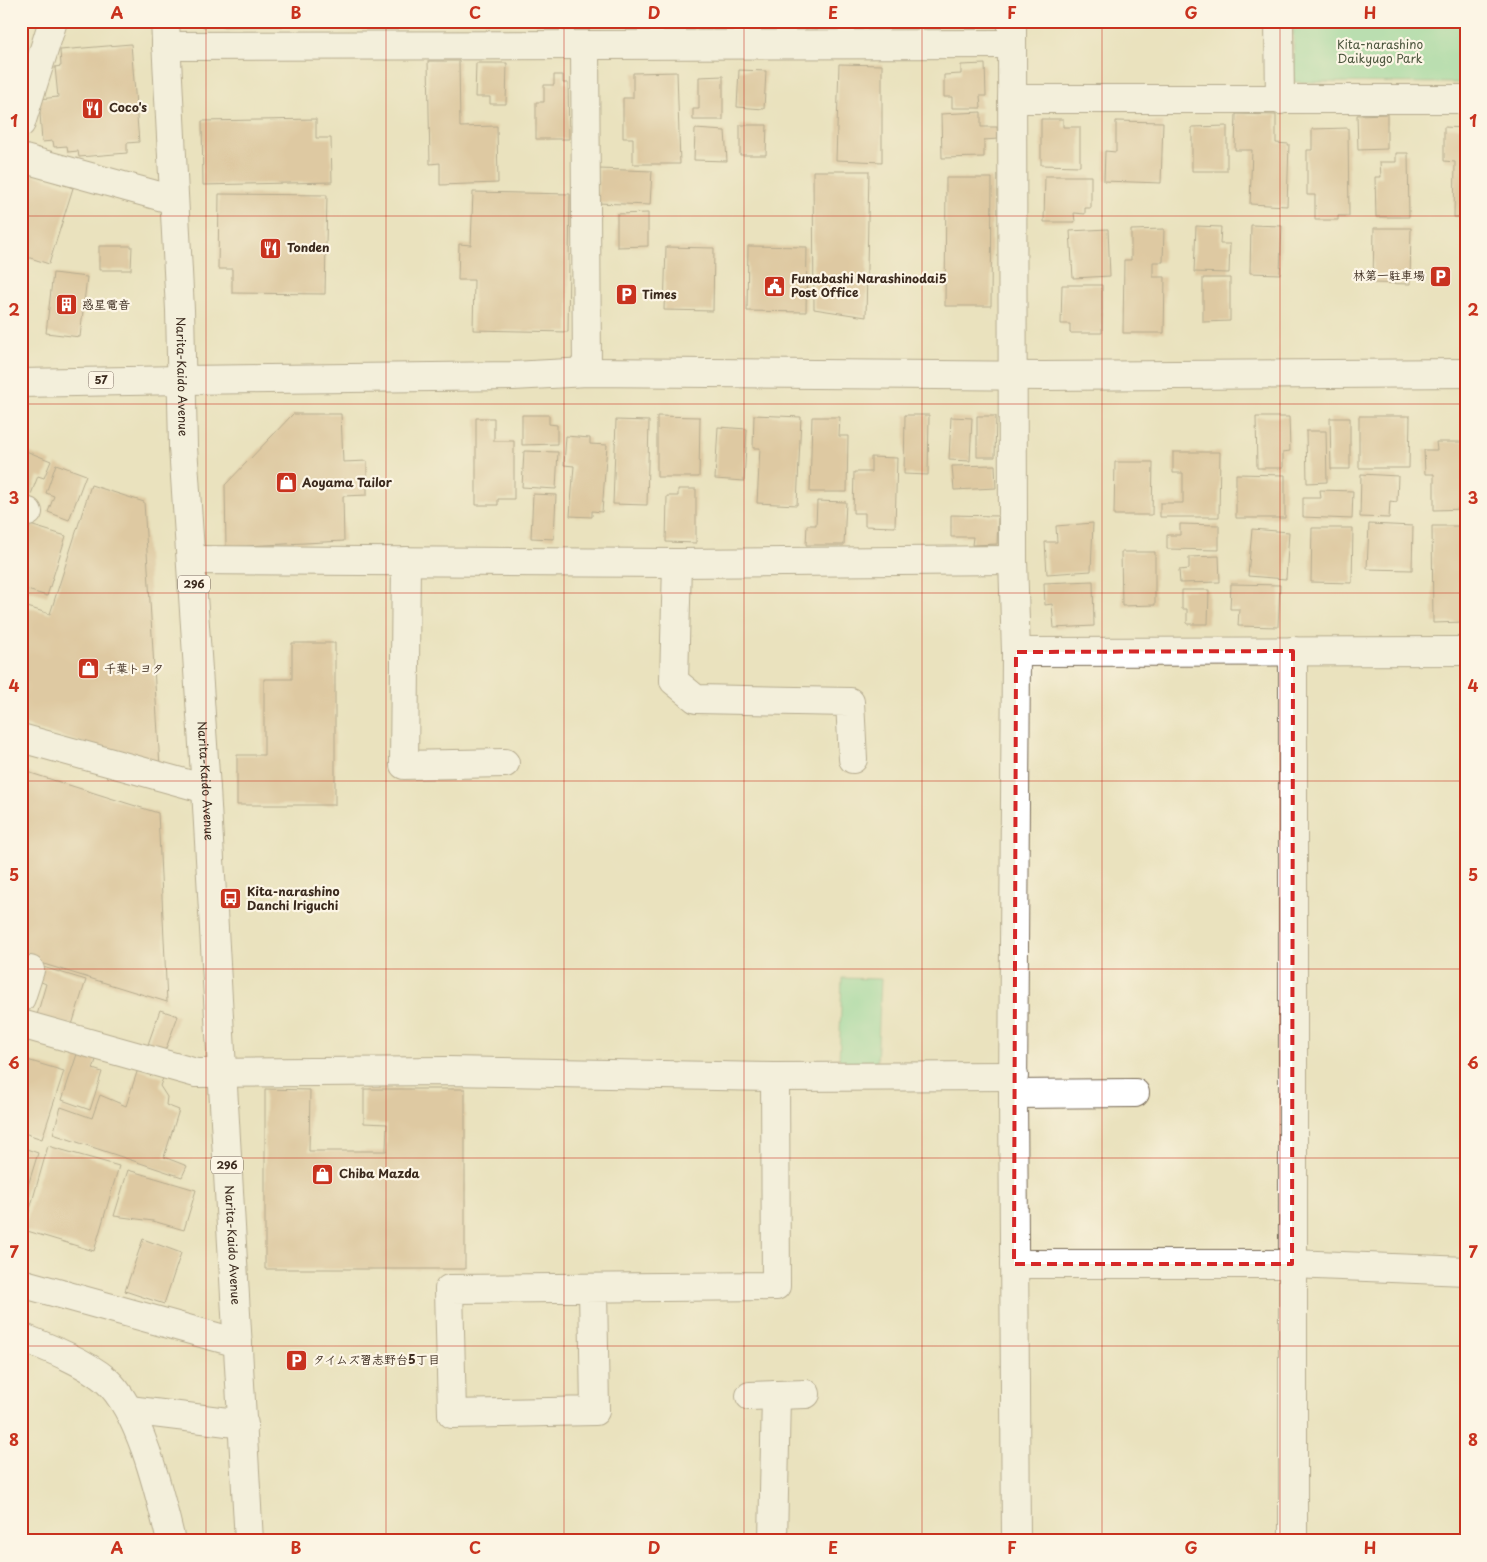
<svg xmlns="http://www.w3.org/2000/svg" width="1487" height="1562" viewBox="0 0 1487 1562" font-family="'Playpen Sans','Klee One',sans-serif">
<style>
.green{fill:#81da9f;stroke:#5e825e}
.building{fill:#d1ac81}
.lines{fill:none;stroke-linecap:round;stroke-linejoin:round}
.minor-casing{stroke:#786a56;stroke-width:30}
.major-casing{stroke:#786a56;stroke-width:30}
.highway-casing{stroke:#786a56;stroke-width:30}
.minor{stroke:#fff;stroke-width:28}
.major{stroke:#fff;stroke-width:28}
.highway{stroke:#fff;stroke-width:28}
.marked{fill:none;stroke:#d62828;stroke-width:4;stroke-dasharray:10 6;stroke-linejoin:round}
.grid{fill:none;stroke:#c8321e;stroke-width:1;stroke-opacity:0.55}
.labels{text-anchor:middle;stroke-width:4.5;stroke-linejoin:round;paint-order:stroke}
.shield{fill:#fcf5e5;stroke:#75675a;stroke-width:1}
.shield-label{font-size:11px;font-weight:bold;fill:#3b2a1e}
.park-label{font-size:12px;fill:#4c563e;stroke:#fcf5e5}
.poi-label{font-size:12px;font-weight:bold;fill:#3b2a1e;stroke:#fcf5e5;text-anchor:start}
.street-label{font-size:12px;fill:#3b2a1e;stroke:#fcf5e5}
.neatline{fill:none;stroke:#c8321e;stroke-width:2}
.grid-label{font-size:16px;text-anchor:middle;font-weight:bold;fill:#c8321e}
</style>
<rect width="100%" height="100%" fill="#fcf5e5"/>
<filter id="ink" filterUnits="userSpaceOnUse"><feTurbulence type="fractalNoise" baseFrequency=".02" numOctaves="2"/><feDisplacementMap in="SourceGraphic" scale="10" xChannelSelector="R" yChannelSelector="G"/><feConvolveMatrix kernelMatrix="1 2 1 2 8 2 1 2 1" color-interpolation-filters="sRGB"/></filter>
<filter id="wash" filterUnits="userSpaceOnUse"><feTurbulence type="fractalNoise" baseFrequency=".0096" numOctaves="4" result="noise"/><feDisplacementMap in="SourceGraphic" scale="20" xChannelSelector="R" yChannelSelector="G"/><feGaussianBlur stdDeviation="1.12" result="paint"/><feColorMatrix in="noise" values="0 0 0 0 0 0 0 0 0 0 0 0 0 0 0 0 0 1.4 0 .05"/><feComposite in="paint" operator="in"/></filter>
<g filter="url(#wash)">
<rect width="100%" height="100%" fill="#eae2be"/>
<g class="green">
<polygon points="1293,21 1466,21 1466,83 1294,82"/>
<polygon points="842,978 881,979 877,1065 839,1063"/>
</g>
<g id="blocks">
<g class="building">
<polygon points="203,21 283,21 283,26 203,27"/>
<polygon points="131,44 139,142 127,143 127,153 79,157 78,151 68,152 67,146 54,147 53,141 42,142 39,99 58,97 55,67 61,66 60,50"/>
<polygon points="428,61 459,61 460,127 497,126 498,183 440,185 440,163 430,164"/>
<polygon points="476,63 507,63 506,104 490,104 490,97 475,97"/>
<polygon points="839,64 882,65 882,162 836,160"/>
<polygon points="985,64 986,96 980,96 981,108 952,108 952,97 944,97 944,75 961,74 961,65"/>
<polygon points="739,70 766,71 764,109 737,107"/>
<polygon points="677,72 680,164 633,164 633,138 623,138 623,98 633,98 633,73"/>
<polygon points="554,75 563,75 563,83 568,83 569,139 536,139 536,102 544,102 544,85 554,85"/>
<polygon points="723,76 723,120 693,120 693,109 699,109 699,77"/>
<polygon points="981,112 981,127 997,127 998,139 984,140 984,157 942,158 941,114"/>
<polygon points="1236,114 1276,115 1276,143 1289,144 1287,206 1250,204 1252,150 1235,150"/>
<polygon points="1387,114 1387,149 1358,150 1357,115"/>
<polygon points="316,119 316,138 331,138 332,182 203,185 202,121"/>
<polygon points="1041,119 1063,119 1063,127 1080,127 1080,166 1041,165"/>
<polygon points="1116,121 1163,122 1161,183 1104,181 1105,151 1116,152"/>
<polygon points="740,125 767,125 766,155 740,155"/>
<polygon points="1227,126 1227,171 1192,171 1192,127"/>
<polygon points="1444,127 1466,128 1466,217 1454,217 1455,162 1444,161"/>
<polygon points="1348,128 1349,216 1338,216 1338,220 1315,220 1315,195 1307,195 1307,150 1312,150 1312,129"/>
<polygon points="695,129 725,131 727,161 694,160"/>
<polygon points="1396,153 1408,153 1409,217 1376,217 1375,177 1381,177 1380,162 1396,162"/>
<polygon points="599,169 652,171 650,205 597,203"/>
<polygon points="813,171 869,171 866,317 814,309"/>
<polygon points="31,174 73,188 49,264 21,255 21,205"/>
<polygon points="1045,176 1091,176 1091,208 1085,208 1085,214 1074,213 1075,222 1044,222"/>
<polygon points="946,178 992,178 991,306 945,306"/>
<polygon points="473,192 570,194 568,332 473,330 474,280 458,280 459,244 471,245"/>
<polygon points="219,194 327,195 325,294 232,293 232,269 218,269"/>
<polygon points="648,213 648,246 617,247 617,214"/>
<polygon points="1251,225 1282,226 1280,274 1250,273"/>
<polygon points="1196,226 1221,227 1220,244 1230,244 1229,273 1194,272"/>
<polygon points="1374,228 1411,228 1410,284 1373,283"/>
<polygon points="1108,229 1110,276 1073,278 1070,231"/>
<polygon points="1164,229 1163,262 1153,262 1153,277 1165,277 1164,333 1123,333 1124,260 1131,260 1131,230"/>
<polygon points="99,246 132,246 131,270 99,270"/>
<polygon points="748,246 807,247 806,312 747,311"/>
<polygon points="666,247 714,248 713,311 664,310"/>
<polygon points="53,273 87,277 80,337 46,333"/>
<polygon points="1203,278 1230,278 1230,321 1203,322"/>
<polygon points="1062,285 1102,285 1102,333 1070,333 1070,324 1061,324"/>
<polygon points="293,414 341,414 343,462 367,461 367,495 343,496 344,541 226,547 225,485"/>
<polygon points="522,415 549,415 549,424 557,425 557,444 522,445"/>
<polygon points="754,415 801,417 797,505 757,503 760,448 753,448"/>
<polygon points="905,415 929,415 928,475 904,474"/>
<polygon points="657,416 700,417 699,477 657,477"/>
<polygon points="977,416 996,416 995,457 977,457"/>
<polygon points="1359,416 1410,416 1409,468 1359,468"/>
<polygon points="812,417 840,417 839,436 848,436 847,492 810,492"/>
<polygon points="951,417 972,418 970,461 949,460"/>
<polygon points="1256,417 1289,417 1290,451 1283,452 1283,468 1257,468"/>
<polygon points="476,418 494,418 494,441 514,441 514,499 498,499 498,505 476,505"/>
<polygon points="1330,418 1350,418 1350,469 1331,469"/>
<polygon points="616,420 649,421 647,505 613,504"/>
<polygon points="718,427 747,429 744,481 715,479"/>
<polygon points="1306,431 1326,431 1327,482 1307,483"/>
<polygon points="566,436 590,438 590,444 607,445 602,512 592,511 592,517 570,516 574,466 564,465"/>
<polygon points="1436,442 1466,442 1466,509 1434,510 1434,474 1425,474 1424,450 1437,450"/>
<polygon points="21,449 51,461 44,478 38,476 30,497 21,494"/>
<polygon points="524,451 558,452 556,489 522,487"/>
<polygon points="1173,452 1220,452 1219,517 1160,517 1160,503 1183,503 1183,473 1173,473"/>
<polygon points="871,457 897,458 895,527 865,526 865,513 853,513 854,472 871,472"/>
<polygon points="1115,462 1153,462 1152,515 1114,515"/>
<polygon points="56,464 86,475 69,520 48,512 54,496 46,493"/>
<polygon points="995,465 996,488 954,490 952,466"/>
<polygon points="1236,474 1285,475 1285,518 1236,518"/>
<polygon points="1361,474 1398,476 1397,502 1390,501 1389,518 1360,517"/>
<polygon points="91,485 144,502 160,767 21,724 21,605 50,614"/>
<polygon points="678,489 696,489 696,543 666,542 667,496 678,496"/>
<polygon points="1320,490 1353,491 1352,519 1303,517 1303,498 1321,498"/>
<polygon points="533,494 556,495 554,539 531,538"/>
<polygon points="817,501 846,502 844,545 806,545 807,525 816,525"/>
<polygon points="951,515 998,516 997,544 972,545 973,537 951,537"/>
<polygon points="1093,523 1091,571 1047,574 1045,542 1057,542 1056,526"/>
<polygon points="1180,524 1219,525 1219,550 1167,549 1167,535 1180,535"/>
<polygon points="1369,524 1413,526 1412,570 1367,569"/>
<polygon points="30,525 66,536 47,596 21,588 21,552"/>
<polygon points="1432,526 1466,526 1466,622 1433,623"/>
<polygon points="1312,528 1353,528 1352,583 1311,582"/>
<polygon points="1252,529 1289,532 1286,579 1248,576"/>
<polygon points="1121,552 1155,552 1155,605 1122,606"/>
<polygon points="1219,556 1220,582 1180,583 1179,570 1189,569 1189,557"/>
<polygon points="1093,581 1094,626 1054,628 1052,604 1045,605 1044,583"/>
<polygon points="1231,584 1280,585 1278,627 1238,626 1239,609 1230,609"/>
<polygon points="1182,590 1209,590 1208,624 1187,624 1187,609 1182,609"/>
<polygon points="292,643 335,643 335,805 237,805 237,755 264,755 264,679 292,679"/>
<polygon points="21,770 158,813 167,1002 21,957"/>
<polygon points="43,967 86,980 72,1025 37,1015 46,984 39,981"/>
<polygon points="160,1010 178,1016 162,1059 145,1053"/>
<polygon points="77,1054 96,1060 93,1069 102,1072 90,1110 62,1100"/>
<polygon points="24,1059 64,1071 42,1139 21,1132 21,1069"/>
<polygon points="138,1069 163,1078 160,1086 167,1097 166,1105 179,1110 164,1157 187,1166 182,1177 53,1134 61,1107 92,1118 100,1095 126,1106"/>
<polygon points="265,1089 310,1090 309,1151 386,1151 387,1124 364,1123 364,1089 465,1089 465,1269 265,1269"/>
<polygon points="48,1146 119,1166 94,1251 24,1230"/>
<polygon points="21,1147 38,1153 22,1205 21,1205"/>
<polygon points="128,1170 196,1190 184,1230 153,1221 114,1216"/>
<polygon points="143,1239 181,1253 164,1304 125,1291"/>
</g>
</g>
</g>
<g filter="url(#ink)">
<use href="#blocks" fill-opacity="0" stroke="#786a56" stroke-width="1"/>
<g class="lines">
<defs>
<g id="minor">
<polyline points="1012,21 1013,560 1016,652 1013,1094 1016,1541"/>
<polyline points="1279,21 1280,100"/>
<polyline points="585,45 587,372"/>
<polyline points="166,46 1012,44"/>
<polyline points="1012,99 1466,99"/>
<polyline points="21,123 53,21"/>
<polyline points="21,158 174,200"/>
<polyline points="182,380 513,376 587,372 1043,376 1466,373"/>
<polyline points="21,510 28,512"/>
<polyline points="192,560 677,563 1013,560"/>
<polyline points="406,561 404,765 505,763"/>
<polyline points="677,563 674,681 696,699 850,702 853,759"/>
<polyline points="1293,651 1293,1541"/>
<polyline points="1016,652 1466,651"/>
<polyline points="21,738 206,789"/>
<polyline points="21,998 30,970"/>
<polyline points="21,1024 196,1073 448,1071 775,1077 1014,1076"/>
<polyline points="1013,1094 1135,1093"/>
<polyline points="1014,1264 1292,1264 1466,1271"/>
<polyline points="21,1283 238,1343"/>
<polyline points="593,1288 595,1411 452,1414 449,1289 776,1286 775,1077"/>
<path d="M21,1337c28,11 62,24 85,43 35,31 54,116 65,161"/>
<polyline points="750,1396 806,1394"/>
<polyline points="129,1410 244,1424"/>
<polyline points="773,1541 776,1395"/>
</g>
<polyline id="major" points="21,383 182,380"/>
<g id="highway">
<path id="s1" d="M165,21l15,289 3,137 23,342 43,752"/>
</g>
</defs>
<use href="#minor" class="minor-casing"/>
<use href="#major" class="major-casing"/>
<use href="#highway" class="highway-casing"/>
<use href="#minor" class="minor"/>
<use href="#major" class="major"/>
<use href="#highway" class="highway"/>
</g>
</g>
<path d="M0 0H1487V1562H0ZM1293,651l-1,613h-278l2,-612z" fill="#eae2be" fill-opacity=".55" fill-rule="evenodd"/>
<path class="marked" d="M1293,651l-1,613h-278l2,-612z"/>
<path class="grid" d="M206,21v1520M386,21v1520M564,21v1520M744,21v1520M922,21v1520M1102,21v1520M1280,21v1520M21,216h1445M21,404h1445M21,593h1445M21,781h1445M21,969h1445M21,1158h1445M21,1346h1445"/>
<defs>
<symbol id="restaurant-square" viewBox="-11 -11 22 22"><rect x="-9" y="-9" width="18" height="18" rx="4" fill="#c8321e" stroke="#fcf5e5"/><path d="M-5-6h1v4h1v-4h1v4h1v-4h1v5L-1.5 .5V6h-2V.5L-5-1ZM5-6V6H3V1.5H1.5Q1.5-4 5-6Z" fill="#fff"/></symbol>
<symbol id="parking-square" viewBox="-11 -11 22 22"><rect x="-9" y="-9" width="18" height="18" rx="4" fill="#c8321e" stroke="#fcf5e5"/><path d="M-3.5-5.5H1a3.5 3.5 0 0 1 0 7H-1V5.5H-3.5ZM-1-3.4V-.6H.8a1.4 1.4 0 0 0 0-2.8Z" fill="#fff"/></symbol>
<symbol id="civic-square" viewBox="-11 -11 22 22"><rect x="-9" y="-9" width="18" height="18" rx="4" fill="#c8321e" stroke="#fcf5e5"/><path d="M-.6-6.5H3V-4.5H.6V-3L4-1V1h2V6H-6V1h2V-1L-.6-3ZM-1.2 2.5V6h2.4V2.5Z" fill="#fff"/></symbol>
<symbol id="building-square" viewBox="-11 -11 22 22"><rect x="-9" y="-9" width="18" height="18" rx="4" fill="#c8321e" stroke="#fcf5e5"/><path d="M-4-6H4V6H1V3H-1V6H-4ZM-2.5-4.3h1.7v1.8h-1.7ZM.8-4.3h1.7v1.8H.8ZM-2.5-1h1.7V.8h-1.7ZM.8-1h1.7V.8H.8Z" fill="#fff"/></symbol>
<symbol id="shop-square" viewBox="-11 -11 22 22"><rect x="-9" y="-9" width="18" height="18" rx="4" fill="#c8321e" stroke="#fcf5e5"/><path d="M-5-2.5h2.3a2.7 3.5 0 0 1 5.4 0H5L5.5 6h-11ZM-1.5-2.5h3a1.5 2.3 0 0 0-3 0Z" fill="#fff"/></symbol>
<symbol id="bus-square" viewBox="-11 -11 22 22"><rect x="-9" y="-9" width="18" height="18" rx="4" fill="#c8321e" stroke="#fcf5e5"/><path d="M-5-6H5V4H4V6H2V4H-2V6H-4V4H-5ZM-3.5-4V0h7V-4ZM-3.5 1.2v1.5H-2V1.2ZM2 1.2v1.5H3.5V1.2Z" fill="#fff"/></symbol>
</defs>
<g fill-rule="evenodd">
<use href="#restaurant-square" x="80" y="96" width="25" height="25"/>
<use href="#restaurant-square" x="258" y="236" width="25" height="25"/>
<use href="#parking-square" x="1428" y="264" width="25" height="25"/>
<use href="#civic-square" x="762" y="274" width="25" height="25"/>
<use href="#parking-square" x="614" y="282" width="25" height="25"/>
<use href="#building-square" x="54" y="292" width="25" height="25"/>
<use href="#shop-square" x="274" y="470" width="25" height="25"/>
<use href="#shop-square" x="76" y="656" width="25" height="25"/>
<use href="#bus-square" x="218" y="886" width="25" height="25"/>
<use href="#shop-square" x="310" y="1162" width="25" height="25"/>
<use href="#parking-square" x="284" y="1348" width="25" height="25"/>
</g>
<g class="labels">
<g class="shield">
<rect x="88.5" y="371.5" width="25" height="17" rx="4"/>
<rect x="178" y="575.5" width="32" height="17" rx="4"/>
<rect x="211" y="1156.5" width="32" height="17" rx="4"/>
</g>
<g class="shield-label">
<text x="101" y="384">57</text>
<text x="194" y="588">296</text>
<text x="227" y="1169">296</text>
</g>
<g class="park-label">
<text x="1380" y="49">Kita-narashino<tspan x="1380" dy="14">Daikyugo Park</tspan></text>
</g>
<g class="poi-label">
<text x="109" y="112">Coco's</text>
<text x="287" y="252">Tonden</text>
<text x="1425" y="280" text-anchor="end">林第一駐車場</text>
<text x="791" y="283">Funabashi Narashinodai5<tspan x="791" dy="14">Post Office</tspan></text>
<text x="642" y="299">Times</text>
<text x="82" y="309">惑星電音</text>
<text x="302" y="487">Aoyama Tailor</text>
<text x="104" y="673">千葉トヨタ</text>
<text x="247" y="896">Kita-narashino<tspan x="247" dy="14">Danchi Iriguchi</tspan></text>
<text x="339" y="1178">Chiba Mazda</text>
<text x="313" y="1364">タイムズ習志野台5丁目</text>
</g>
<g class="street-label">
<text dy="4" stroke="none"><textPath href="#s1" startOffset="356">Narita-Kaido Avenue</textPath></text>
<text dy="4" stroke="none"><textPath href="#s1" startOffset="761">Narita-Kaido Avenue</textPath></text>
<text dy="4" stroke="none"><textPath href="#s1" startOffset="1226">Narita-Kaido Avenue</textPath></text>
</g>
</g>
<rect width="1487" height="1562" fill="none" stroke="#fcf5e5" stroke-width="55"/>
<rect x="28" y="28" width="1432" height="1506" class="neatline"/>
<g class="grid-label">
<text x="117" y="19">A</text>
<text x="296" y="19">B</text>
<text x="475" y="19">C</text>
<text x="654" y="19">D</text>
<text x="833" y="19">E</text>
<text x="1012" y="19">F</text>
<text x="1191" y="19">G</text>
<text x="1370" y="19">H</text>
<text x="14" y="127">1</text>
<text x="1473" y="127">1</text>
<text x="14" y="316">2</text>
<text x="1473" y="316">2</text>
<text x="14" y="504">3</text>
<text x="1473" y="504">3</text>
<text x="14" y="692">4</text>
<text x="1473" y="692">4</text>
<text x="14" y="881">5</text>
<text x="1473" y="881">5</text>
<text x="14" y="1069">6</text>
<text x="1473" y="1069">6</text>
<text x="14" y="1258">7</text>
<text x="1473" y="1258">7</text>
<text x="14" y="1446">8</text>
<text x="1473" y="1446">8</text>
<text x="117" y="1554">A</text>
<text x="296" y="1554">B</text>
<text x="475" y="1554">C</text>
<text x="654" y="1554">D</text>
<text x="833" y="1554">E</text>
<text x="1012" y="1554">F</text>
<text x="1191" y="1554">G</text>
<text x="1370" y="1554">H</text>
</g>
</svg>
